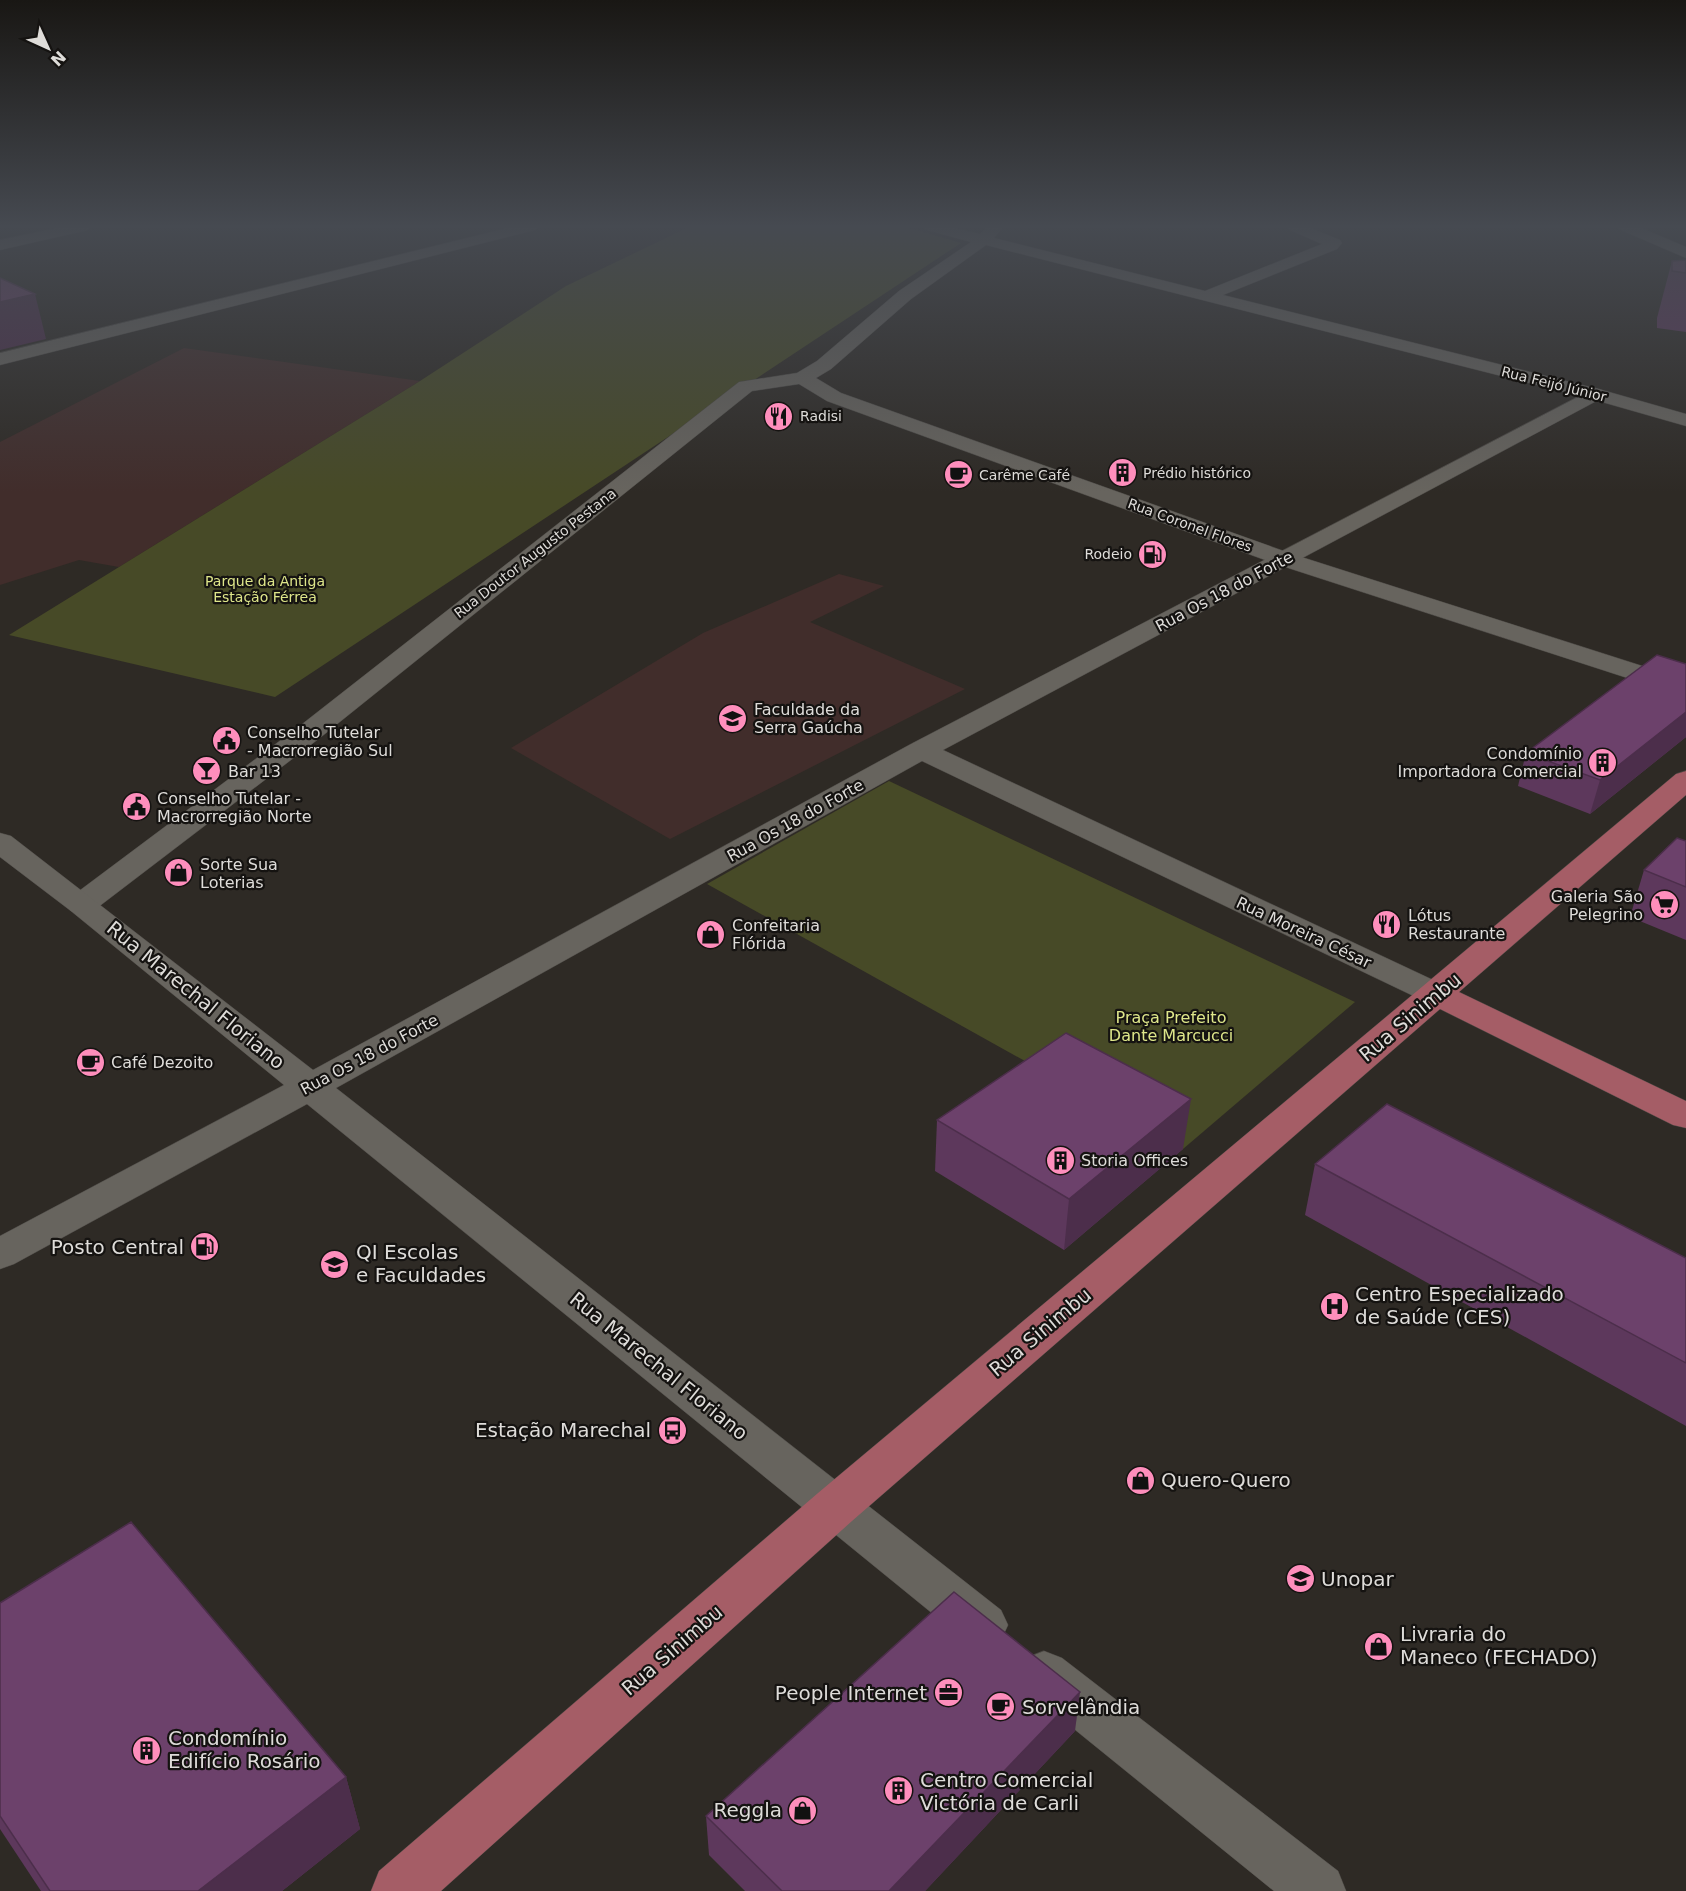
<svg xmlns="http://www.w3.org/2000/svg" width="1686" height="1891" viewBox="0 0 1686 1891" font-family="'DejaVu Sans',sans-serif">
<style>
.education{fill:#412d2b}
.green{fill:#474a27}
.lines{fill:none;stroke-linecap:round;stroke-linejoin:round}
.street-casing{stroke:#4a4743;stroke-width:1}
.secondary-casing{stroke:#4a4743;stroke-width:1}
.primary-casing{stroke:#4a4743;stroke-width:1}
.street{fill:#67645e;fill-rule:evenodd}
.secondary{fill:#67645e;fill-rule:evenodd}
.primary{fill:#a55d66;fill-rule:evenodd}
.wall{fill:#5d385c}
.shaded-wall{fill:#4c2e4b}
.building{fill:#6c416b;stroke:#4c2e4b;stroke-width:1.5}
.labels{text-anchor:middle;stroke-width:4.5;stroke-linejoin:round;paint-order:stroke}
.far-street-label{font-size:14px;fill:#dedcd9;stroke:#151311}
.far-poi-label{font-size:14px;fill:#dedcd9;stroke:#151311;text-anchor:start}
.far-park-label{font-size:14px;fill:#dee68a;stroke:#151311}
.street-label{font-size:16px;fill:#dedcd9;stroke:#151311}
.poi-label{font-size:16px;fill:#dedcd9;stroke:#151311;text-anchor:start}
.park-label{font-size:16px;fill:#dee68a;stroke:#151311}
.near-street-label{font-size:20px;fill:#dedcd9;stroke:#151311}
.near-poi-label{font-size:20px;fill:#dedcd9;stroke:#151311;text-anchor:start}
</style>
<rect width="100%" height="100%" fill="#2e2a25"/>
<g class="education">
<polygon points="184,348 420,381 119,567 79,560 0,585 0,442"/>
<polygon points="839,574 884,586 810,622 965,689 670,839 511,748 703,633"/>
</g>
<g class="green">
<polygon points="689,227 906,227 961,243 275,697 9,635 420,381 566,286"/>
<polygon points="889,781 1355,1002 1183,1149 707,884"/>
</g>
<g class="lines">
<defs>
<g id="street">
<polygon points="512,227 538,227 535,230 0,365 0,353"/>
<polygon points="924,227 950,227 980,234 987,227 1003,227 994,238 1205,291 1322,244 1290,230 1287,227 1308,227 1340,240 1342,243 1337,249 1223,295 1602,390 1686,414 1686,426 1588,398 986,245 911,299 831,369 816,378 841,393 1292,554 1686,680 1686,697 1276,564 827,401 799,384 752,391 321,737 93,911 82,914 71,911 66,904 71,897 301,725 739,382 797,373 817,361 899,291 971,242 927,230"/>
</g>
<g id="secondary">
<polygon points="62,227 91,227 88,230 0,250 0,240"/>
<polygon points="1618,227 1639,227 1686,247 1686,258 1621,230"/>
<polygon points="1595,388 1602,390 1605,394 1602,398 943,750 1448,987 1453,994 1448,1001 1436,1004 1424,1001 922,761 336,1088 1001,1610 1008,1625 1001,1640 983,1647 965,1640 307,1104 14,1264 0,1269 0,1236 284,1085 71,911 0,857 0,833 11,836 313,1070 911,744"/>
<polygon points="1044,1651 1062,1658 1338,1871 1346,1891 1274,1891 1026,1690 1019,1674 1026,1658"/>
</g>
<polygon id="primary" points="1686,771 1686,795 1459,992 1686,1101 1686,1128 1673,1125 1440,1009 852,1521 441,1891 371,1891 379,1871 818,1493 1676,774"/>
</defs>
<use href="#street" class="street-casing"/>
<use href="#secondary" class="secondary-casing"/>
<use href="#primary" class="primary-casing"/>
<use href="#street" class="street"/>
<use href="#secondary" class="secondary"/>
<use href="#primary" class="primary"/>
</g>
<g class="wall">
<polygon points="1686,260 1686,332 1657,328 1657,318 1672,261"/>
<polygon points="1686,664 1686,737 1590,814 1518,786 1526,753"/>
<polygon points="1686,841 1686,940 1630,917 1644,870"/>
<polygon points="937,1120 1183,1149 1064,1250 935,1171"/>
<polygon points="1315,1164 1686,1258 1686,1426 1305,1215"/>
<polygon points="0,1603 346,1777 360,1829 282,1891 41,1891 0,1829"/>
<polygon points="1075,1731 925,1891 745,1891 709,1855 706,1816"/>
</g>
<g class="shaded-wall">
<polygon points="35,294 46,339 0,350 0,302"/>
<polygon points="1686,712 1686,737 1590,814 1600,780"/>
<polygon points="1191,1099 1183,1149 1064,1250 1069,1199"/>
<polygon points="1080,1692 1075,1731 925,1891 889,1891"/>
<polygon points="346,1777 360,1829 282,1891 198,1891"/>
</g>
<g class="building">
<polygon points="1686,260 1686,273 1672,271 1672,261"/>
<polygon points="0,278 35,294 0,302"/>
<polygon points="1657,655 1686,664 1686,712 1600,780 1526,753"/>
<polygon points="1677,838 1686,841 1686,887 1644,870"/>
<polygon points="1066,1033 1191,1099 1069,1199 937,1120"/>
<polygon points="1387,1104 1686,1258 1686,1363 1315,1164"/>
<polygon points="131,1522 346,1777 198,1891 50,1891 0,1816 0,1603"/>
<polygon points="954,1592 1080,1692 889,1891 782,1891 706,1816"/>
</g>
<linearGradient id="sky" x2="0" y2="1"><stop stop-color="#191714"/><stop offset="0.46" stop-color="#464a51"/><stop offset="1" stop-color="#464a51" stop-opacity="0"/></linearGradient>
<rect width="1686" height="492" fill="url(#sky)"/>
<defs>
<symbol id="restaurant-disc" viewBox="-11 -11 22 22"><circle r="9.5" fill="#fe8ebc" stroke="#151311"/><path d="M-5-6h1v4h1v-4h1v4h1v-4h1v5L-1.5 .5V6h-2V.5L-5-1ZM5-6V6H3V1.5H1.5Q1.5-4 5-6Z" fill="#111"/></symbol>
<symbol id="building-disc" viewBox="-11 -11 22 22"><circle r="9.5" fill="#fe8ebc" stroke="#151311"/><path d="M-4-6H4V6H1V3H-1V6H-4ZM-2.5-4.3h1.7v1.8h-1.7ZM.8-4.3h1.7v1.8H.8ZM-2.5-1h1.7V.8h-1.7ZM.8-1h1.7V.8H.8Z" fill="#111"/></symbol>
<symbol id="cafe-disc" viewBox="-11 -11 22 22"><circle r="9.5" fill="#fe8ebc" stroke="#151311"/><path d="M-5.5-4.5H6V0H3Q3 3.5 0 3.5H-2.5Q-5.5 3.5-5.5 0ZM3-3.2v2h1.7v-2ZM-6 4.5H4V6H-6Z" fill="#111"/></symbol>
<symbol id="fuel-disc" viewBox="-11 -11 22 22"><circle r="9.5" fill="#fe8ebc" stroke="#151311"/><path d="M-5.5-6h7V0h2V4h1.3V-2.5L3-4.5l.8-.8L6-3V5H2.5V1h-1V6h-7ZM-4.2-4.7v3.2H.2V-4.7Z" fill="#111"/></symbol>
<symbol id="university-disc" viewBox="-11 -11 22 22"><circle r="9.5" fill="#fe8ebc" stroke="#151311"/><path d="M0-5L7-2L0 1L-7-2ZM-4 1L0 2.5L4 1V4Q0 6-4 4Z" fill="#111"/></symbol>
<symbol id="civic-disc" viewBox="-11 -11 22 22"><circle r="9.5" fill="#fe8ebc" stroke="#151311"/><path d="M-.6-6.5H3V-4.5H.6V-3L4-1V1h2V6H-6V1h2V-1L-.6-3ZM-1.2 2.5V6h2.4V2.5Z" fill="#111"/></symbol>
<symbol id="bar-disc" viewBox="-11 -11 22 22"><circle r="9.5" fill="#fe8ebc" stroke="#151311"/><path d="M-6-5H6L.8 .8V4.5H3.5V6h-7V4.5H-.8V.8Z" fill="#111"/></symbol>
<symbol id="shop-disc" viewBox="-11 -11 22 22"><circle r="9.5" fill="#fe8ebc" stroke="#151311"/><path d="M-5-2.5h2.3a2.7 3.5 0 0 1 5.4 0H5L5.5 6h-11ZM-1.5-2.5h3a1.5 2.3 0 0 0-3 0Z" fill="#111"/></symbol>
<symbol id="supermarket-disc" viewBox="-11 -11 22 22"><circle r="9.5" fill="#fe8ebc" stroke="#151311"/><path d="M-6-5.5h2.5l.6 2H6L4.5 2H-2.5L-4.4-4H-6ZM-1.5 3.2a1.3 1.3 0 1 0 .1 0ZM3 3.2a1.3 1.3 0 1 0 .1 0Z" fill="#111"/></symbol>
<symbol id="hospital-disc" viewBox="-11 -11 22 22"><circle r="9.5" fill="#fe8ebc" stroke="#151311"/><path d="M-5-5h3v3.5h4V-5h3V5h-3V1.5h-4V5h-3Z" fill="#111"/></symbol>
<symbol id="bus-disc" viewBox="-11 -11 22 22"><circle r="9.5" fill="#fe8ebc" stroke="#151311"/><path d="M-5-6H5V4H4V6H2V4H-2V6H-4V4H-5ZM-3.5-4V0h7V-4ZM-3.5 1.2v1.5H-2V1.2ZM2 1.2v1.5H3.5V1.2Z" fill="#111"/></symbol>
<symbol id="office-disc" viewBox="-11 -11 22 22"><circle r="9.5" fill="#fe8ebc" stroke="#151311"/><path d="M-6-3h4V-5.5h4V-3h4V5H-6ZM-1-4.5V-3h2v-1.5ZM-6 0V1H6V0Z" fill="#111"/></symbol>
</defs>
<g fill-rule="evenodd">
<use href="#restaurant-disc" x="762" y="400" width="33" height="33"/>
<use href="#building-disc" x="1106" y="456" width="33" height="33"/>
<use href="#cafe-disc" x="942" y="458" width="33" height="33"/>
<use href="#fuel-disc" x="1136" y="538" width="33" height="33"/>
<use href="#university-disc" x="716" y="702" width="33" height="33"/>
<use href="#civic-disc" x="210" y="724" width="33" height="33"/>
<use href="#building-disc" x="1586" y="746" width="33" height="33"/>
<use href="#bar-disc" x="190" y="754" width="33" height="33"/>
<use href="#civic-disc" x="120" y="790" width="33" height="33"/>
<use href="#shop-disc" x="162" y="856" width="33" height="33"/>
<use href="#supermarket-disc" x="1648" y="888" width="33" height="33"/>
<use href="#restaurant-disc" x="1370" y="908" width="33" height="33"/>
<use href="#shop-disc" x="694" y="918" width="33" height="33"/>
<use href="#cafe-disc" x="74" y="1046" width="33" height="33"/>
<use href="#building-disc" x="1044" y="1144" width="33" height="33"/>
<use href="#fuel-disc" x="188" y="1230" width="33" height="33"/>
<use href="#university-disc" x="318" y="1248" width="33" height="33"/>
<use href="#hospital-disc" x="1318" y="1290" width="33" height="33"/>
<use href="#bus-disc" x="656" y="1414" width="33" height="33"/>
<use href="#shop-disc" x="1124" y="1464" width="33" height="33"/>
<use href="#university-disc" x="1284" y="1562" width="33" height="33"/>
<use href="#shop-disc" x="1362" y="1630" width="33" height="33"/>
<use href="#office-disc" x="932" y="1676" width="33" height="33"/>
<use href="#cafe-disc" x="984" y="1690" width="33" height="33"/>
<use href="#building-disc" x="130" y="1734" width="33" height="33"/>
<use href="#building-disc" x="882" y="1774" width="33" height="33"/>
<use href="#shop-disc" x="786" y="1794" width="33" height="33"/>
</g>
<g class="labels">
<g class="far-street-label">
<text transform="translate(1554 384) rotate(14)" y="5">Rua Feijó Júnior</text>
<text transform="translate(1190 525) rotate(20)" y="5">Rua Coronel Flores</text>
<text transform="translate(535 553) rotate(-38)" y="5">Rua Doutor Augusto Pestana</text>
</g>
<g class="far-poi-label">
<text x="800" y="421">Radisi</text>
<text x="1143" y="478">Prédio histórico</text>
<text x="979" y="480">Carême Café</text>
<text x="1132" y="559" text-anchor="end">Rodeio</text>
</g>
<g class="far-park-label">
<text x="265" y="586">Parque da Antiga<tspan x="265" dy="16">Estação Férrea</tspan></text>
</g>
<g class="street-label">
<text transform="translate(1224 591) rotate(-28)" y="6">Rua Os 18 do Forte</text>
<text transform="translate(795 820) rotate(-29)" y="6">Rua Os 18 do Forte</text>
<text transform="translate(1304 932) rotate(25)" y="6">Rua Moreira César</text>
<text transform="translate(369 1054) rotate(-28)" y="6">Rua Os 18 do Forte</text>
</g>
<g class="poi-label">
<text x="754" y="715">Faculdade da<tspan x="754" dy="18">Serra Gaúcha</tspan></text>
<text x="247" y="738">Conselho Tutelar<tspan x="247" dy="18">- Macrorregião Sul</tspan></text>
<text x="1582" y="759" text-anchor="end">Condomínio<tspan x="1582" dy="18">Importadora Comercial</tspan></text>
<text x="228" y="777">Bar 13</text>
<text x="157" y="804">Conselho Tutelar -<tspan x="157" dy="18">Macrorregião Norte</tspan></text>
<text x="200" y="870">Sorte Sua<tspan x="200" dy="18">Loterias</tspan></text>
<text x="1643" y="902" text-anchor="end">Galeria São<tspan x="1643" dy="18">Pelegrino</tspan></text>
<text x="1408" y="921">Lótus<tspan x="1408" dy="18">Restaurante</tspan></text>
<text x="732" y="931">Confeitaria<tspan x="732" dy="18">Flórida</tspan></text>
<text x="111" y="1068">Café Dezoito</text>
<text x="1081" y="1166">Storia Offices</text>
</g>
<g class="park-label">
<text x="1171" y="1023">Praça Prefeito<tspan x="1171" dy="18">Dante Marcucci</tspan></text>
</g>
<g class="near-street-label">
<text transform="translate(196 995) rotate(39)" y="7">Rua Marechal Floriano</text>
<text transform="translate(1410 1017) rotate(-40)" y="7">Rua Sinimbu</text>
<text transform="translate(1040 1332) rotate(-40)" y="7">Rua Sinimbu</text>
<text transform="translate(659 1366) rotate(39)" y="7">Rua Marechal Floriano</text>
<text transform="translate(672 1650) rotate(-41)" y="7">Rua Sinimbu</text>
</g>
<g class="near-poi-label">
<text x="184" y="1254" text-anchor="end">Posto Central</text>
<text x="356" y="1259">QI Escolas<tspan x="356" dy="23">e Faculdades</tspan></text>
<text x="1355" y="1301">Centro Especializado<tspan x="1355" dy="23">de Saúde (CES)</tspan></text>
<text x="651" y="1437" text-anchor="end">Estação Marechal</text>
<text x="1161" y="1487">Quero-Quero</text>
<text x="1321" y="1586">Unopar</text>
<text x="1400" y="1641">Livraria do<tspan x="1400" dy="23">Maneco (FECHADO)</tspan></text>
<text x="927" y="1700" text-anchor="end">People Internet</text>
<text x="1022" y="1714">Sorvelândia</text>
<text x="168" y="1745">Condomínio<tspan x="168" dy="23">Edifício Rosário</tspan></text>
<text x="920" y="1787">Centro Comercial<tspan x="920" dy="23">Victória de Carli</tspan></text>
<text x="782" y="1817" text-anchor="end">Reggla</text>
</g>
</g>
<g transform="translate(48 48) rotate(135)" stroke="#151311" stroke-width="4.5" paint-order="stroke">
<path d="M0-4.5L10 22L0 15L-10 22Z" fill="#dedcd9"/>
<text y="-9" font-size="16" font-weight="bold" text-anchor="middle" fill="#dedcd9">N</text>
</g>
</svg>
